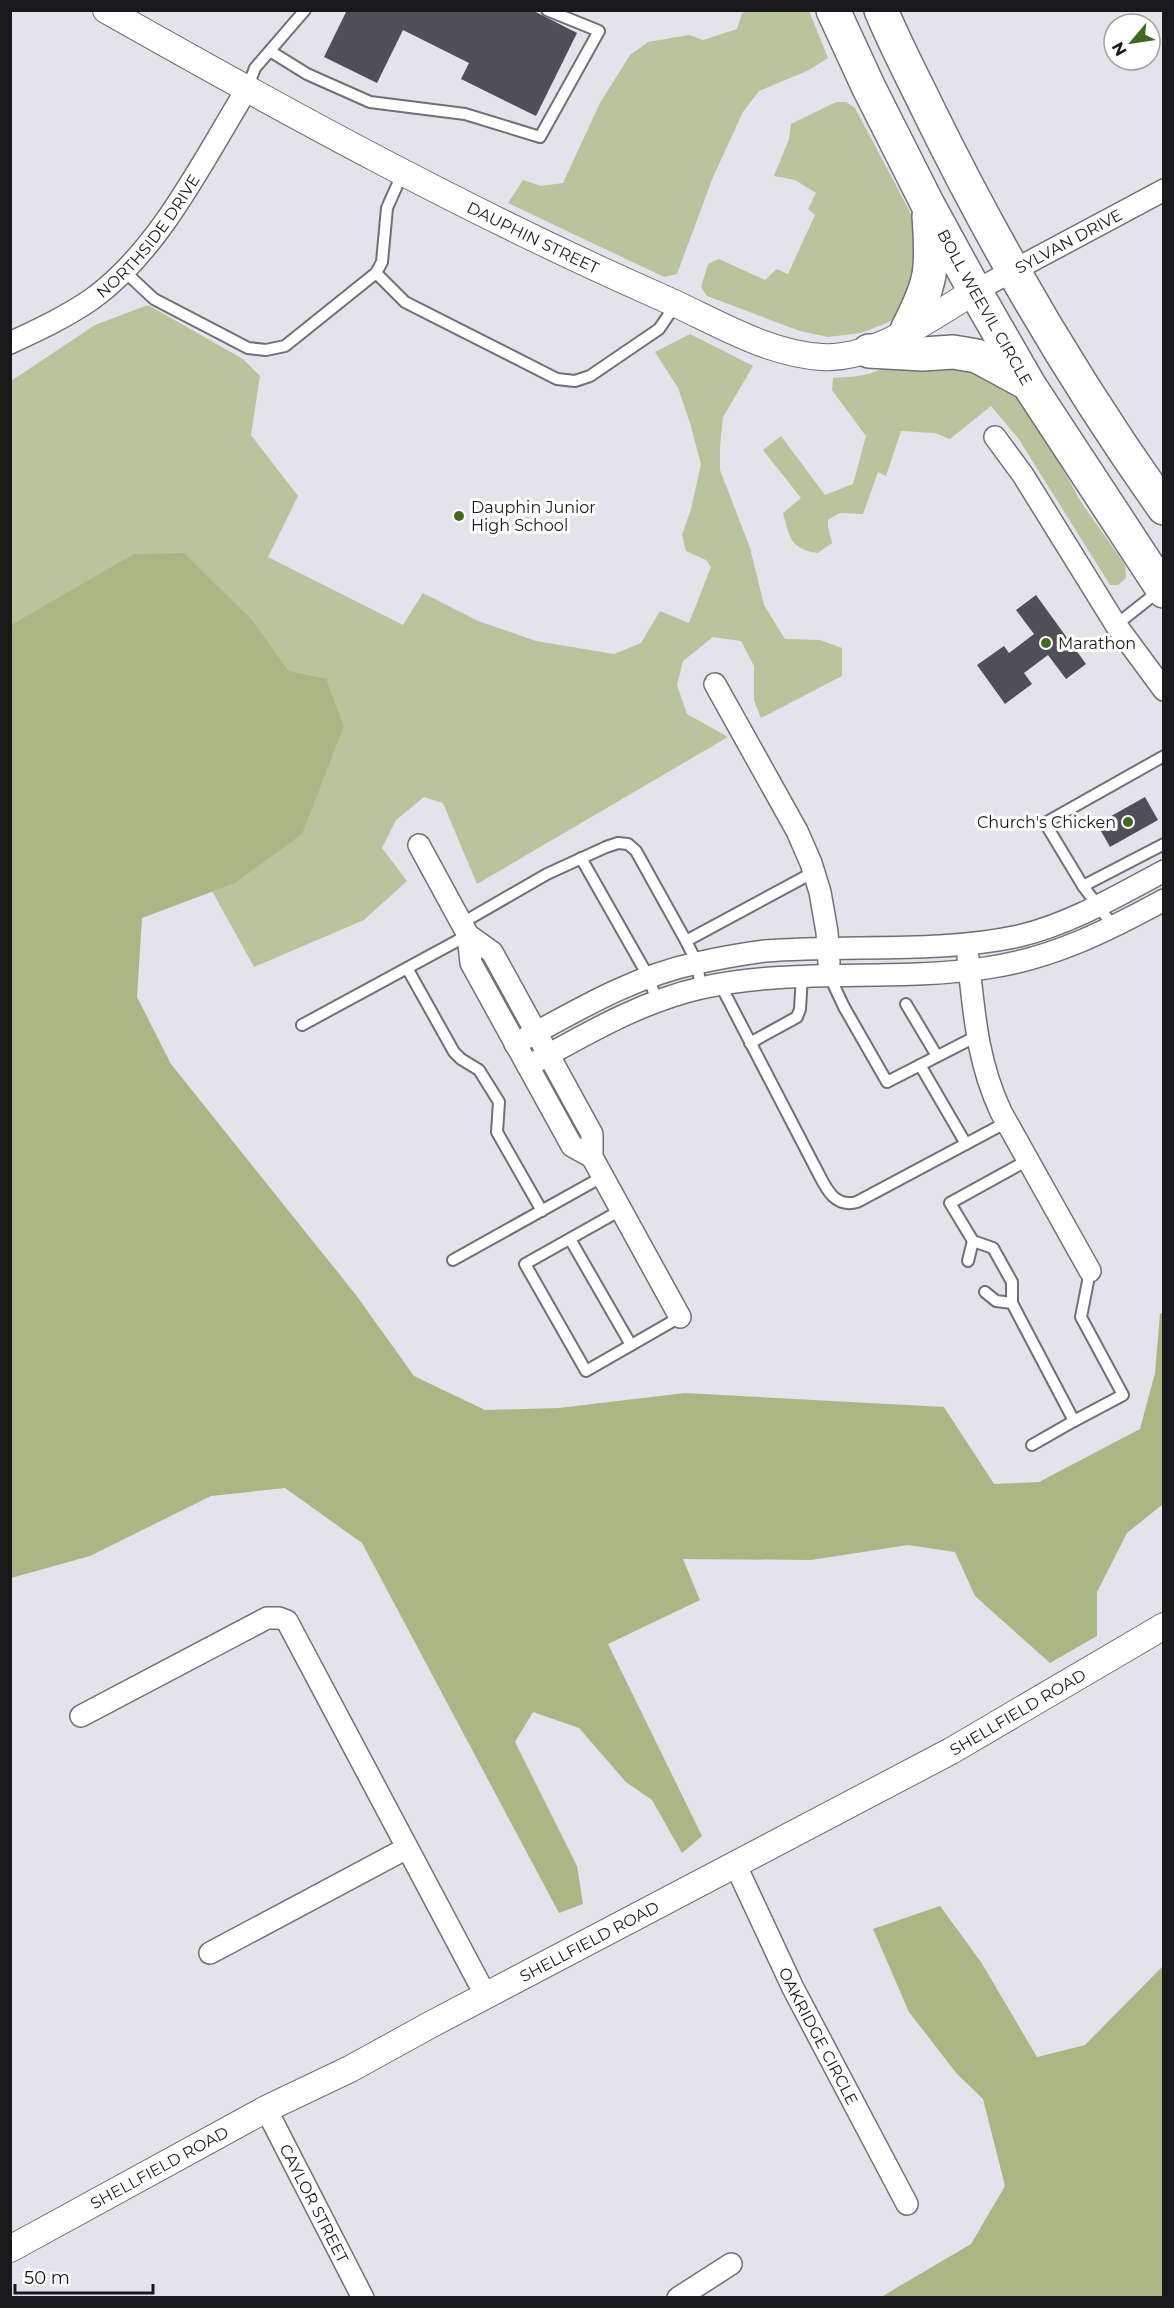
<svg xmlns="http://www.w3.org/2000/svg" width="1174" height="2308" viewBox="0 0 1174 2308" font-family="Montserrat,sans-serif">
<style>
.green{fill:#b9c39c}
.forest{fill:#aab785}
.building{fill:#504e56}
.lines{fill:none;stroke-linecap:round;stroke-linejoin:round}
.service-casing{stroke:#716f77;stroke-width:14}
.minor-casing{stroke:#716f77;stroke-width:24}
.tertiary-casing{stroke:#716f77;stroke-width:28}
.trunk-casing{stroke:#716f77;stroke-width:36}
.service{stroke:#fff;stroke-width:10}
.minor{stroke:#fff;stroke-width:21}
.tertiary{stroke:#fff;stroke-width:26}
.trunk{stroke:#fff;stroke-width:33}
.poi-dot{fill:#426822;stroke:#fff;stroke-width:2}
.labels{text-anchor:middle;stroke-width:6;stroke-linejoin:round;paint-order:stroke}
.street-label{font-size:16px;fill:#19181b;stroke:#fff}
.poi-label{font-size:16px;fill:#19181b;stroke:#fff;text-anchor:start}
</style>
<rect width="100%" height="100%" fill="#e4e2eb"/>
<g class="green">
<polygon points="752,10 809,11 828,58 809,70 759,91 743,112 713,177 677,274 664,277 508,203 523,180 541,186 563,183 600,103 630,55 648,42 689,35 703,40 737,29 742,13"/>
<polygon points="836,102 846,102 855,108 909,210 925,248 910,307 889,322 861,333 828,337 800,331 707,296 701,287 708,264 719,259 765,280 777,269 788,274 815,215 808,209 816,193 795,180 774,176 789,139 791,124"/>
<polygon points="148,305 243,359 260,376 251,435 298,496 268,557 403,625 423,593 478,621 536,641 614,654 641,643 660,611 689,623 711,567 706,560 686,551 682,535 691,509 701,464 690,423 678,388 655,352 690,334 753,366 723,417 720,446 720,470 750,548 764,605 785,639 820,640 842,648 842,676 761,718 754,700 754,666 741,641 713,637 683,661 677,685 687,714 728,737 477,884 443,803 424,797 396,820 382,848 407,881 364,920 254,967 212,891 235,883 289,671 254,622 11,625 11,381 95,325"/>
<path d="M952,357l73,44 56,101 44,63 1,13 -8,7h-8l-92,-147 -27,-32 -41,33 -15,-6 -34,-2 -15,45 -8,-4 -15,42 -23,-1 -12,7v7l4,16 -14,10c-28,-4 -28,-15 -35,-40l18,-15 -38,-48 18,-14 44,59 28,-11 13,-48 -34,-46 1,-12c18,-1 42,-2 57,-14z"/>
</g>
<g class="forest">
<polygon points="184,553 254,622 289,671 326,679 344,726 302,834 235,883 142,918 137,997 171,1064 356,1295 414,1376 485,1410 559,1408 685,1393 944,1407 994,1484 1039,1482 1140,1429 1155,1373 1160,1314 1163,1312 1163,1504 1127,1533 1097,1592 1097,1636 1050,1663 975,1596 955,1552 908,1545 811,1560 683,1559 700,1600 608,1644 702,1836 682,1853 652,1800 626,1782 579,1728 533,1712 515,1742 577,1866 583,1904 559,1913 362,1543 285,1488 211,1496 90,1556 11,1578 11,625 134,554"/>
<polygon points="940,1906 981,1962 1037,2057 1085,2045 1163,1966 1163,2297 881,2297 971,2244 1005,2186 983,2099 957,2074 909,2012 873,1929"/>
</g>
<g class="building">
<polygon points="347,10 532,10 577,33 536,116 461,79 469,63 403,30 377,83 324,57"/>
<polygon points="1036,595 1086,664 1066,679 1048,655 1024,673 1032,684 1005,704 977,665 1004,646 1009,653 1034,634 1016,610"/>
<polygon points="1145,797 1158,820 1110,847 1097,824"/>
</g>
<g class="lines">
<defs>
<g id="service">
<polyline points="270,51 307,74 370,102 465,114 540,137 599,31 547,10"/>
<polyline points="247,89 255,68 305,10"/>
<polyline points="124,271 154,299 248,348 266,350 285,346 376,273 382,262 387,208 403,172"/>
<polyline points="376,273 405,302 557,379 575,381 590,376 659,329 676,304"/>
<polyline points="1116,625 1160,590"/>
<polyline points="581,858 648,976 657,1001"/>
<polyline points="1083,886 1164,844"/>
<polyline points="462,923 547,874 606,847 618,843 628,844 636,851 686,941 697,963 701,988"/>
<polyline points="1114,927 1083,886 1045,823 1164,756"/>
<polyline points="686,941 814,872"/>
<polyline points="407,968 454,1052 461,1059 479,1070 499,1102 497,1132 542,1211"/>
<polyline points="829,975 844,1007 887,1082 977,1036"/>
<path d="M720,984l94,181c10,18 18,44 43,37l150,-80"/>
<polyline points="906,1004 937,1056"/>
<polyline points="302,1025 468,935"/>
<polyline points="750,1043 797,1017 800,1009 802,976"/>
<polyline points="920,1065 966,1144"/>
<polyline points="1028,1160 950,1203 973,1241 993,1248 1012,1282 1012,1303 1074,1421 1123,1395 1081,1317 1090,1271"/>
<polyline points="621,1210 525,1264 586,1371 680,1317"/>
<polyline points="570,1239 631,1345"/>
<polyline points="453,1260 602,1177"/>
<polyline points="968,1261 973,1241"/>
<polyline points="985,1292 996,1301 1012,1303"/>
<polyline points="1032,1445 1074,1421"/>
</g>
<g id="minor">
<path id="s1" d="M975,291l189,-101"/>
<path id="s2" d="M10,343c28,-13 56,-26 82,-44 68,-49 111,-139 155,-210"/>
<polyline points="995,437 1023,475 1116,625 1164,690"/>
<polyline points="715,684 797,831 811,863 820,892 827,932 829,963"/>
<polyline points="419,845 468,935 471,963 572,1146 592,1157"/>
<polyline points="468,935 492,952 592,1134 592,1157 680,1317"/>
<path d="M968,957c6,55 9,104 33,155l89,159"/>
<path d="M515,1044c59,-32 116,-67 182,-81 23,-5 45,-9 68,-12 84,-7 170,3 254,-15 51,-12 98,-40 145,-65"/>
<path d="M528,1066c55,-30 111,-64 173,-78 94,-21 191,-6 285,-20 65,-9 121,-37 178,-68"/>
<polyline points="81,1716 267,1618 279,1618 287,1621 486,1996"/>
<path id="s3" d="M736,1866l57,122 114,216"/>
<polyline points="210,1953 407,1848"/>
<path id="s4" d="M266,2109l97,189"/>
<polyline points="678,2298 731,2264"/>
</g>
<g id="tertiary">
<path id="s5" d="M106,10c182,103 366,204 557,288 50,22 103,56 159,59 53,3 109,-40 153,-66"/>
<path id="s6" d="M10,2249l256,-140 84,-40 78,-43 523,-275 213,-125"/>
</g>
<g id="trunk">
<path id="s7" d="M833,10l36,78 59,117 47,86 54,94 135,206"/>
<path d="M881,10c14,34 31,66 47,99 68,139 146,272 236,399"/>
<path d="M907,330c25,-48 26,-60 22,-114"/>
<polyline points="869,351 923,354 953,352 977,356 1027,383"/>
</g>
</defs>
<use href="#service" class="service-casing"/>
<use href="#minor" class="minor-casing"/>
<use href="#tertiary" class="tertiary-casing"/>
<use href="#trunk" class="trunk-casing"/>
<use href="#service" class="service"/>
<use href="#minor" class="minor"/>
<use href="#tertiary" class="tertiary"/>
<use href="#trunk" class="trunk"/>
</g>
<g class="poi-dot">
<circle cx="459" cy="516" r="6"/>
<circle cx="1046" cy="643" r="6"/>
<circle cx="1128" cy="822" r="6"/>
</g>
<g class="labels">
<g class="street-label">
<text dy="6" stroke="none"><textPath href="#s2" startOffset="178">NORTHSIDE DRIVE</textPath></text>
<text dy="6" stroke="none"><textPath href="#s5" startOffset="484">DAUPHIN STREET</textPath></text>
<text dy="6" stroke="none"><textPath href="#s1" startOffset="106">SYLVAN DRIVE</textPath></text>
<text dy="6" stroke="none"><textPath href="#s7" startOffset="334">BOLL WEEVIL CIRCLE</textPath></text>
<text dy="6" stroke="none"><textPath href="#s6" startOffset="1142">SHELLFIELD ROAD</textPath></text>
<text dy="6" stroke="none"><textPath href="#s6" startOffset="656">SHELLFIELD ROAD</textPath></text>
<text dy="6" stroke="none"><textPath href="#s3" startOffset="189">OAKRIDGE CIRCLE</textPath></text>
<text dy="6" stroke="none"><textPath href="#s6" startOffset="170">SHELLFIELD ROAD</textPath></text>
<text dy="6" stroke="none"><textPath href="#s4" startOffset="106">CAYLOR STREET</textPath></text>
</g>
<g class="poi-label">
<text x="471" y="513">Dauphin Junior<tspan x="471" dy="18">High School</tspan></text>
<text x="1058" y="649">Marathon</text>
<text x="1116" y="828" text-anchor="end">Church's Chicken</text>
</g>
</g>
<rect width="1174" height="2308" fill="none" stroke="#19181b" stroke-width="24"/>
<g transform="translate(1132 42) rotate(241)"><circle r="28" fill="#ffffff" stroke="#a3a3a4" stroke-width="1.5"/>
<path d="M0-4.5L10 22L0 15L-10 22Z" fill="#426822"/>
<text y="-9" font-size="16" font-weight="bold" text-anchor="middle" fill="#19181b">N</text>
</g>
<path d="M15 2284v9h138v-9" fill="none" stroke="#19181b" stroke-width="3"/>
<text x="24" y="2284" font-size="18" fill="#19181b" stroke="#ffffff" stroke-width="4.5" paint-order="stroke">50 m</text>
</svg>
